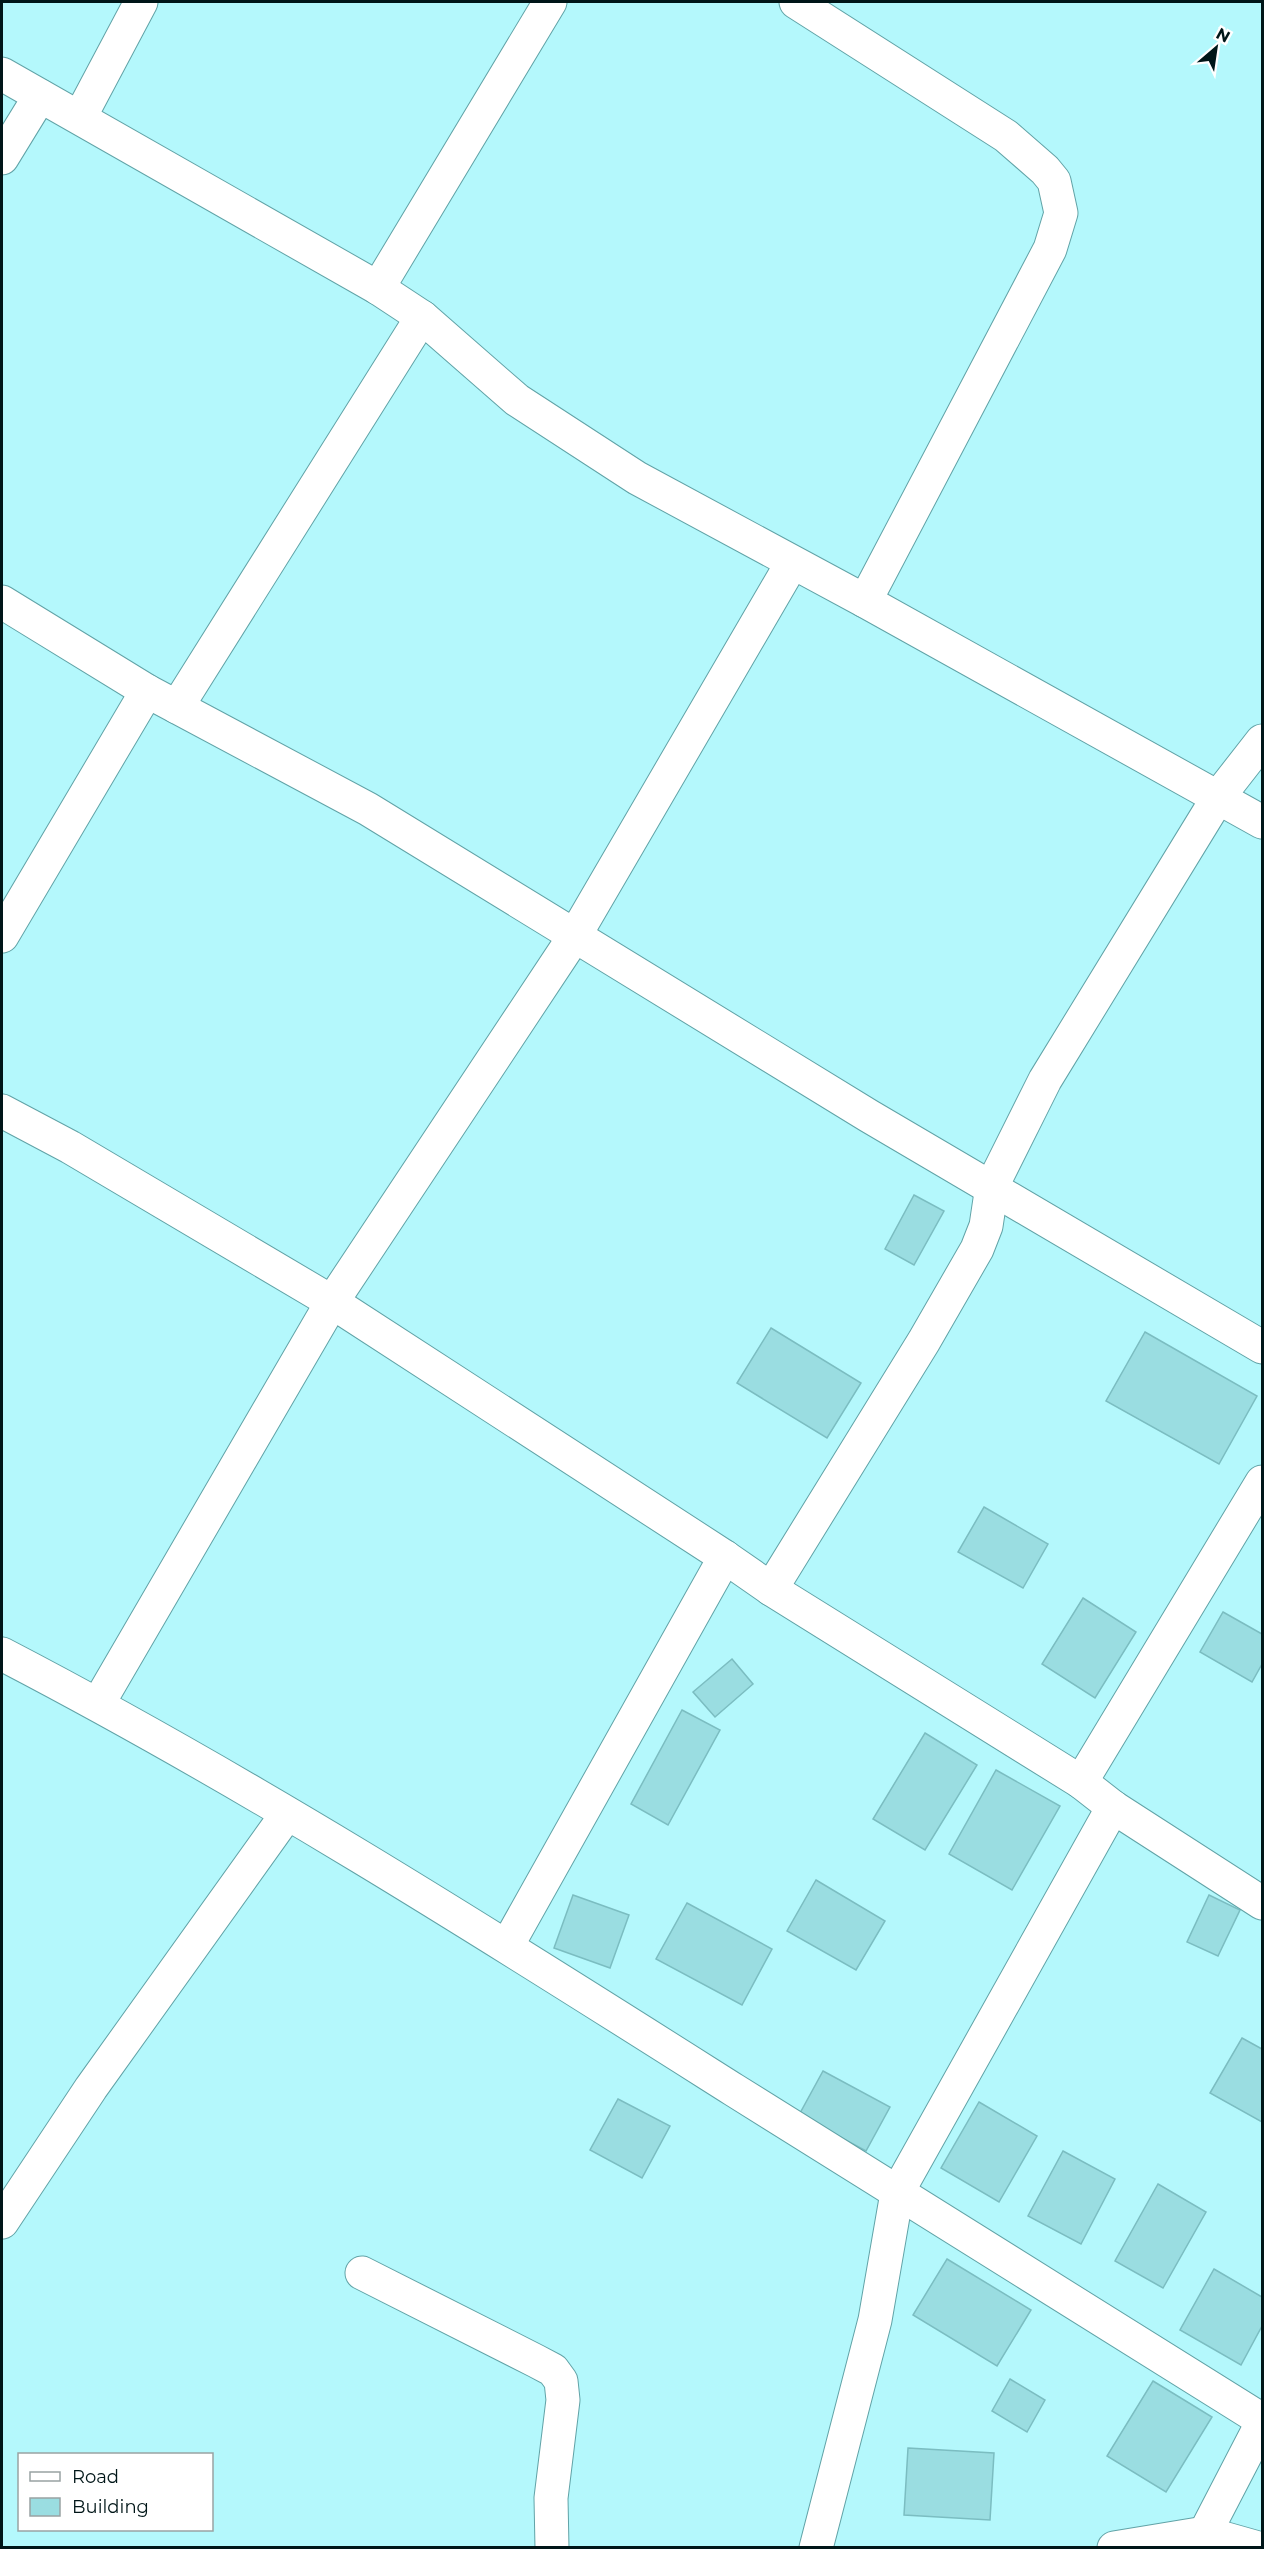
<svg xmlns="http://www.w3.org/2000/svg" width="1264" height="2549" viewBox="0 0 1264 2549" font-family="Montserrat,sans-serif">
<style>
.building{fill:#9adde1;stroke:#7bbdc1;stroke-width:1.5}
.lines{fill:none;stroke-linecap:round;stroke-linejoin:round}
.street-casing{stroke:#61a3a7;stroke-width:35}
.street{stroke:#fff;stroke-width:33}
</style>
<rect width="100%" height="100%" fill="#b4f8fc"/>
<g class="building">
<polygon points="914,1195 944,1211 914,1265 885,1249"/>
<polygon points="771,1328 861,1383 827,1438 737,1383"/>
<polygon points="1145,1332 1257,1396 1219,1464 1106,1401"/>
<polygon points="984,1507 1048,1544 1023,1588 958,1552"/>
<polygon points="1083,1598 1136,1632 1095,1698 1042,1664"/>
<polygon points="1223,1612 1262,1634 1262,1664 1252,1682 1200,1652"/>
<polygon points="732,1659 753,1684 715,1717 693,1692"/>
<polygon points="682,1710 720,1730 668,1825 631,1804"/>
<polygon points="925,1733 977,1765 925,1850 873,1819"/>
<polygon points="996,1770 1060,1806 1012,1890 949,1854"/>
<polygon points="816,1880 885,1921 856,1970 787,1931"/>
<polygon points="573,1895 629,1915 610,1968 554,1948"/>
<polygon points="1209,1895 1240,1910 1218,1956 1187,1942"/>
<polygon points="687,1903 772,1949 742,2005 656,1959"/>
<polygon points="1242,2038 1262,2049 1262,2122 1210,2093"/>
<polygon points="823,2071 890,2107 866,2151 799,2115"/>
<polygon points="618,2099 670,2126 642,2178 590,2150"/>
<polygon points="979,2102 1037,2136 999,2202 941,2168"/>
<polygon points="1063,2151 1115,2179 1081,2244 1028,2216"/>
<polygon points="1158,2184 1206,2212 1163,2288 1115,2261"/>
<polygon points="947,2259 1031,2310 997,2366 913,2315"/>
<polygon points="1214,2269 1262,2297 1262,2326 1241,2365 1180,2330"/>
<polygon points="1010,2379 1045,2400 1027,2432 992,2411"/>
<polygon points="1153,2381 1212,2417 1166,2492 1107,2456"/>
<polygon points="908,2448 994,2453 990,2520 904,2515"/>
</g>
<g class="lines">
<defs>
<g id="street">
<polyline points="796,2 1006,136 1045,170 1054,181 1061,213 1050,249 865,601"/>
<polyline points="2,74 378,288 422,317 517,400 637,478 865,601 1262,822"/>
<polyline points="80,117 141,2"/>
<polyline points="2,158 40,96"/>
<polyline points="378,288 550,2"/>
<polyline points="2,602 147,691 368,809 869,1116 1262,1347"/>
<polyline points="177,707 422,317"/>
<polyline points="2,936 147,691"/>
<polyline points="2,1111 70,1147 332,1302 725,1557 771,1589 1081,1782 1113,1807 1262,1903"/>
<polyline points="771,1589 924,1341 977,1249 986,1226 992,1186 1045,1080 1219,796 1262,741"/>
<path d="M2,1654c252,131 492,284 732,436 176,111 352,221 528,330"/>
<polyline points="98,1704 332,1302 574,937 792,563"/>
<polyline points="1081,1782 1262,1482"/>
<polyline points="507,1946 725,1557"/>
<polyline points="2,2222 91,2088 287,1814"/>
<polyline points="362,2273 536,2361 553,2370 561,2381 563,2400 551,2498 552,2548"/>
<polyline points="1205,2533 1262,2423"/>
<polyline points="816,2548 875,2320 897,2193 1113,1807"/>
<polyline points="1114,2548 1205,2533 1258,2548"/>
</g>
</defs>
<use href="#street" class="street-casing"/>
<use href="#street" class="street"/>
</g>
<rect width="1264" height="2549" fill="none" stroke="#001618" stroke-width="6"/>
<rect x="18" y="2453" width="195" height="78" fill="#ffffff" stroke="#99a2a3" stroke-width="1.5"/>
<rect x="30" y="2472" width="30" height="9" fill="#ffffff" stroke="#99a2a3" stroke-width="1.5"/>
<text x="72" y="2483" font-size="18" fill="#001618">Road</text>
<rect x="30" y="2498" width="30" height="18" fill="#9adde1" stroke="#99a2a3" stroke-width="1.5"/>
<text x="72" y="2513" font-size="18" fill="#001618">Building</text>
<g transform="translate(1216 48) rotate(29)" stroke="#ffffff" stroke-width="4.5" paint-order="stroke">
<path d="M0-4.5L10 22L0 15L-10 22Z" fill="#001618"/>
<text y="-9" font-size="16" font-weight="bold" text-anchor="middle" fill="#001618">N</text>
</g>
</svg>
